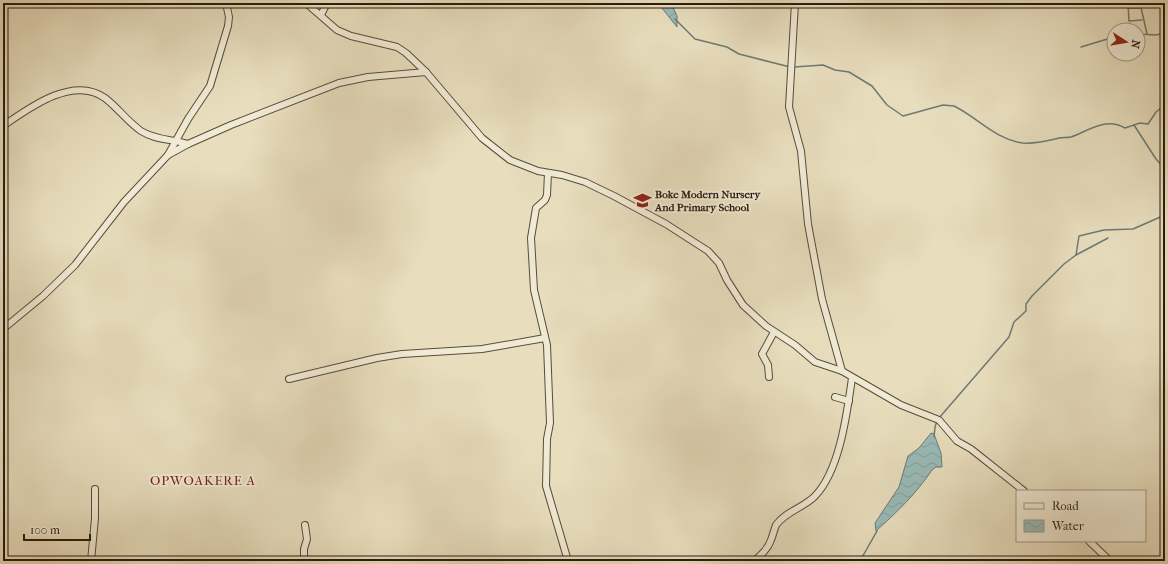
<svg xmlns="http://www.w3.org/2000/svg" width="1168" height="564" viewBox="0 0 1168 564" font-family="'IM FELL French Canon',serif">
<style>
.water{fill:url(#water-waves);stroke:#6c7b74}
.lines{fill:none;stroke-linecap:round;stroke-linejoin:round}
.stream{stroke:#6c7b74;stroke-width:1.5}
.minor-casing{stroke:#594c39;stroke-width:8}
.minor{stroke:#f0ead5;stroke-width:6}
.labels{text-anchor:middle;stroke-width:4;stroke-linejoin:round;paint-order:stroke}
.poi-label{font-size:11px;font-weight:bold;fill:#291b0d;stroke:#f0ead5;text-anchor:start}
.quarter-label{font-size:13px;letter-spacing:1px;fill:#7a1f14;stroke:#f0ead5}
</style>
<defs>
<pattern id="water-waves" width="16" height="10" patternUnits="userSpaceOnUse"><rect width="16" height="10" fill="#99bbb9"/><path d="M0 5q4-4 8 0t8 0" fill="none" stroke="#84a09e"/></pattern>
</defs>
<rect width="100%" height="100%" fill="#e8debe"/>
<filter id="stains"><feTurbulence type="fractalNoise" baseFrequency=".005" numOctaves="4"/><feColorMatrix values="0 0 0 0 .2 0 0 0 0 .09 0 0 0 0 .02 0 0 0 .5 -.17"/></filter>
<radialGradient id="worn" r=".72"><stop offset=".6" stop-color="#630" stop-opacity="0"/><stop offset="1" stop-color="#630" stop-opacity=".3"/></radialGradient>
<g class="water">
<polygon points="658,3 671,3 677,16 677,27"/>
<path d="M931,433l3,1 7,19 1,14h-6l-4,3c-16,24 -35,42 -56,61l-1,-8 24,-36 9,-31 11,-8z"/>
</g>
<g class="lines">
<g class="stream">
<polyline points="1128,3 1129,21 1142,20"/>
<polyline points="1140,3 1147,34"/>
<polyline points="1128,8 1140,8"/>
<polyline points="675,19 695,39 727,47 739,54 790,67"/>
<polyline points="1138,34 1156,35 1164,33 1165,43"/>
<polyline points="1081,47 1114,37"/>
<path d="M794,67l29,-2 12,5 14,2 23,14 15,19 16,11 40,-11 11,1c23,11 42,34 69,37 13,1 24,-2 36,-5 4,-1 8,0 12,-1 19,-7 35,-20 54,-9l15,-5 8,1 8,-12 9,-7"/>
<polyline points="1134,125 1156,159 1165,169"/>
<polyline points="1076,255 1079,236 1104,230 1133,229 1165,215"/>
<polyline points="939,418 1009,337 1014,322 1026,311 1026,304 1032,296 1064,264 1076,255 1108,238"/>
<polyline points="934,437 935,427 937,421"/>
<polyline points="860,561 877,531"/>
</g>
<defs>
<g id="minor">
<polyline points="306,3 337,30 351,36 397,47 406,53 426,72 482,138 510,160 538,171 562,175 585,182 614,196 666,224 708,251 719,263 727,280 743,305 766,326 795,345 815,362 842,371 901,405 939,420 957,441 971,449 1024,491"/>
<polyline points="795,3 789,107 801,151 808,224 822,299 842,371"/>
<polyline points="321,15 327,3"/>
<path d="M3,126c26,-18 70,-51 102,-28 13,10 23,24 36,33 14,9 31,8 47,13"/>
<polyline points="168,155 188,144 231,125 339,83 368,77 426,72"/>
<polyline points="548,173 547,195 545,200 536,208 531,238 534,290 547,345 550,423 547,439 546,486 568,561"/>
<polyline points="3,329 43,296 75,265 124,202 168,155 188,119 210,86 228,26 229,17 226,3"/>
<polyline points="769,377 768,365 762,354 774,332"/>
<polyline points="289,379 377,358 402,354 482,349 545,338"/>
<polyline points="835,397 849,401"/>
<polyline points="1089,541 1110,561"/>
<polyline points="91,561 95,518 95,489"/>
<polyline points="304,561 304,549 307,539 305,525"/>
<path d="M754,561c7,-6 14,-12 17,-21 2,-5 3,-10 5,-15 10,-14 29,-18 39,-29 25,-26 32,-83 37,-118"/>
</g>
</defs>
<use href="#minor" class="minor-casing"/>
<use href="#minor" class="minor"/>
</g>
<defs>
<symbol id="school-bare" viewBox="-9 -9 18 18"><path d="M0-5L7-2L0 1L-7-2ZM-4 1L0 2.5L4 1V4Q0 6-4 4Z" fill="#8f2418" stroke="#f0ead5" stroke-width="2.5" paint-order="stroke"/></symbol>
</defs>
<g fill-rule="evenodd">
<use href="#school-bare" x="630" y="188" width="25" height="25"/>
</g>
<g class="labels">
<g class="poi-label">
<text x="655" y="198">Boke Modern Nursery<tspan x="655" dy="13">And Primary School</tspan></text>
</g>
<g class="quarter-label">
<text x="203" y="485">OPWOAKERE A</text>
</g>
</g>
<rect width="1168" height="564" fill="none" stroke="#e8debe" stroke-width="16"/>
<rect x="4" y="4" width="1160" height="556" fill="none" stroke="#291b0d" stroke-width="2"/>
<rect x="8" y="8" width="1152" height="548" fill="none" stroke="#291b0d"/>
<rect x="1016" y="490" width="130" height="52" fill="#f0ead5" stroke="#a09785"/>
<rect x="1024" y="503" width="20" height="6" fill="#f0ead5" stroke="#a09785"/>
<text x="1052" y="510" font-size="12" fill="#291b0d">Road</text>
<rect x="1024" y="520" width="20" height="12" fill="url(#water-waves)" stroke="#a09785"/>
<text x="1052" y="530" font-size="12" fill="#291b0d">Water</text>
<g transform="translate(1126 42) rotate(102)"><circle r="19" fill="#f0ead5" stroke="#a09785"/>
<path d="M0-3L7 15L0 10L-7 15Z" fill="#8f2418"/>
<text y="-6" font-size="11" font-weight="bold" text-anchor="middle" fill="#291b0d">N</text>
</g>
<path d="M24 534v6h66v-6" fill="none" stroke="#291b0d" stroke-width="2"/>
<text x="30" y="534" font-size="12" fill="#291b0d" stroke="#f0ead5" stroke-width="3" paint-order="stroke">100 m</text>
<rect width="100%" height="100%" filter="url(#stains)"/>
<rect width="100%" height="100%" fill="url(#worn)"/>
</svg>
